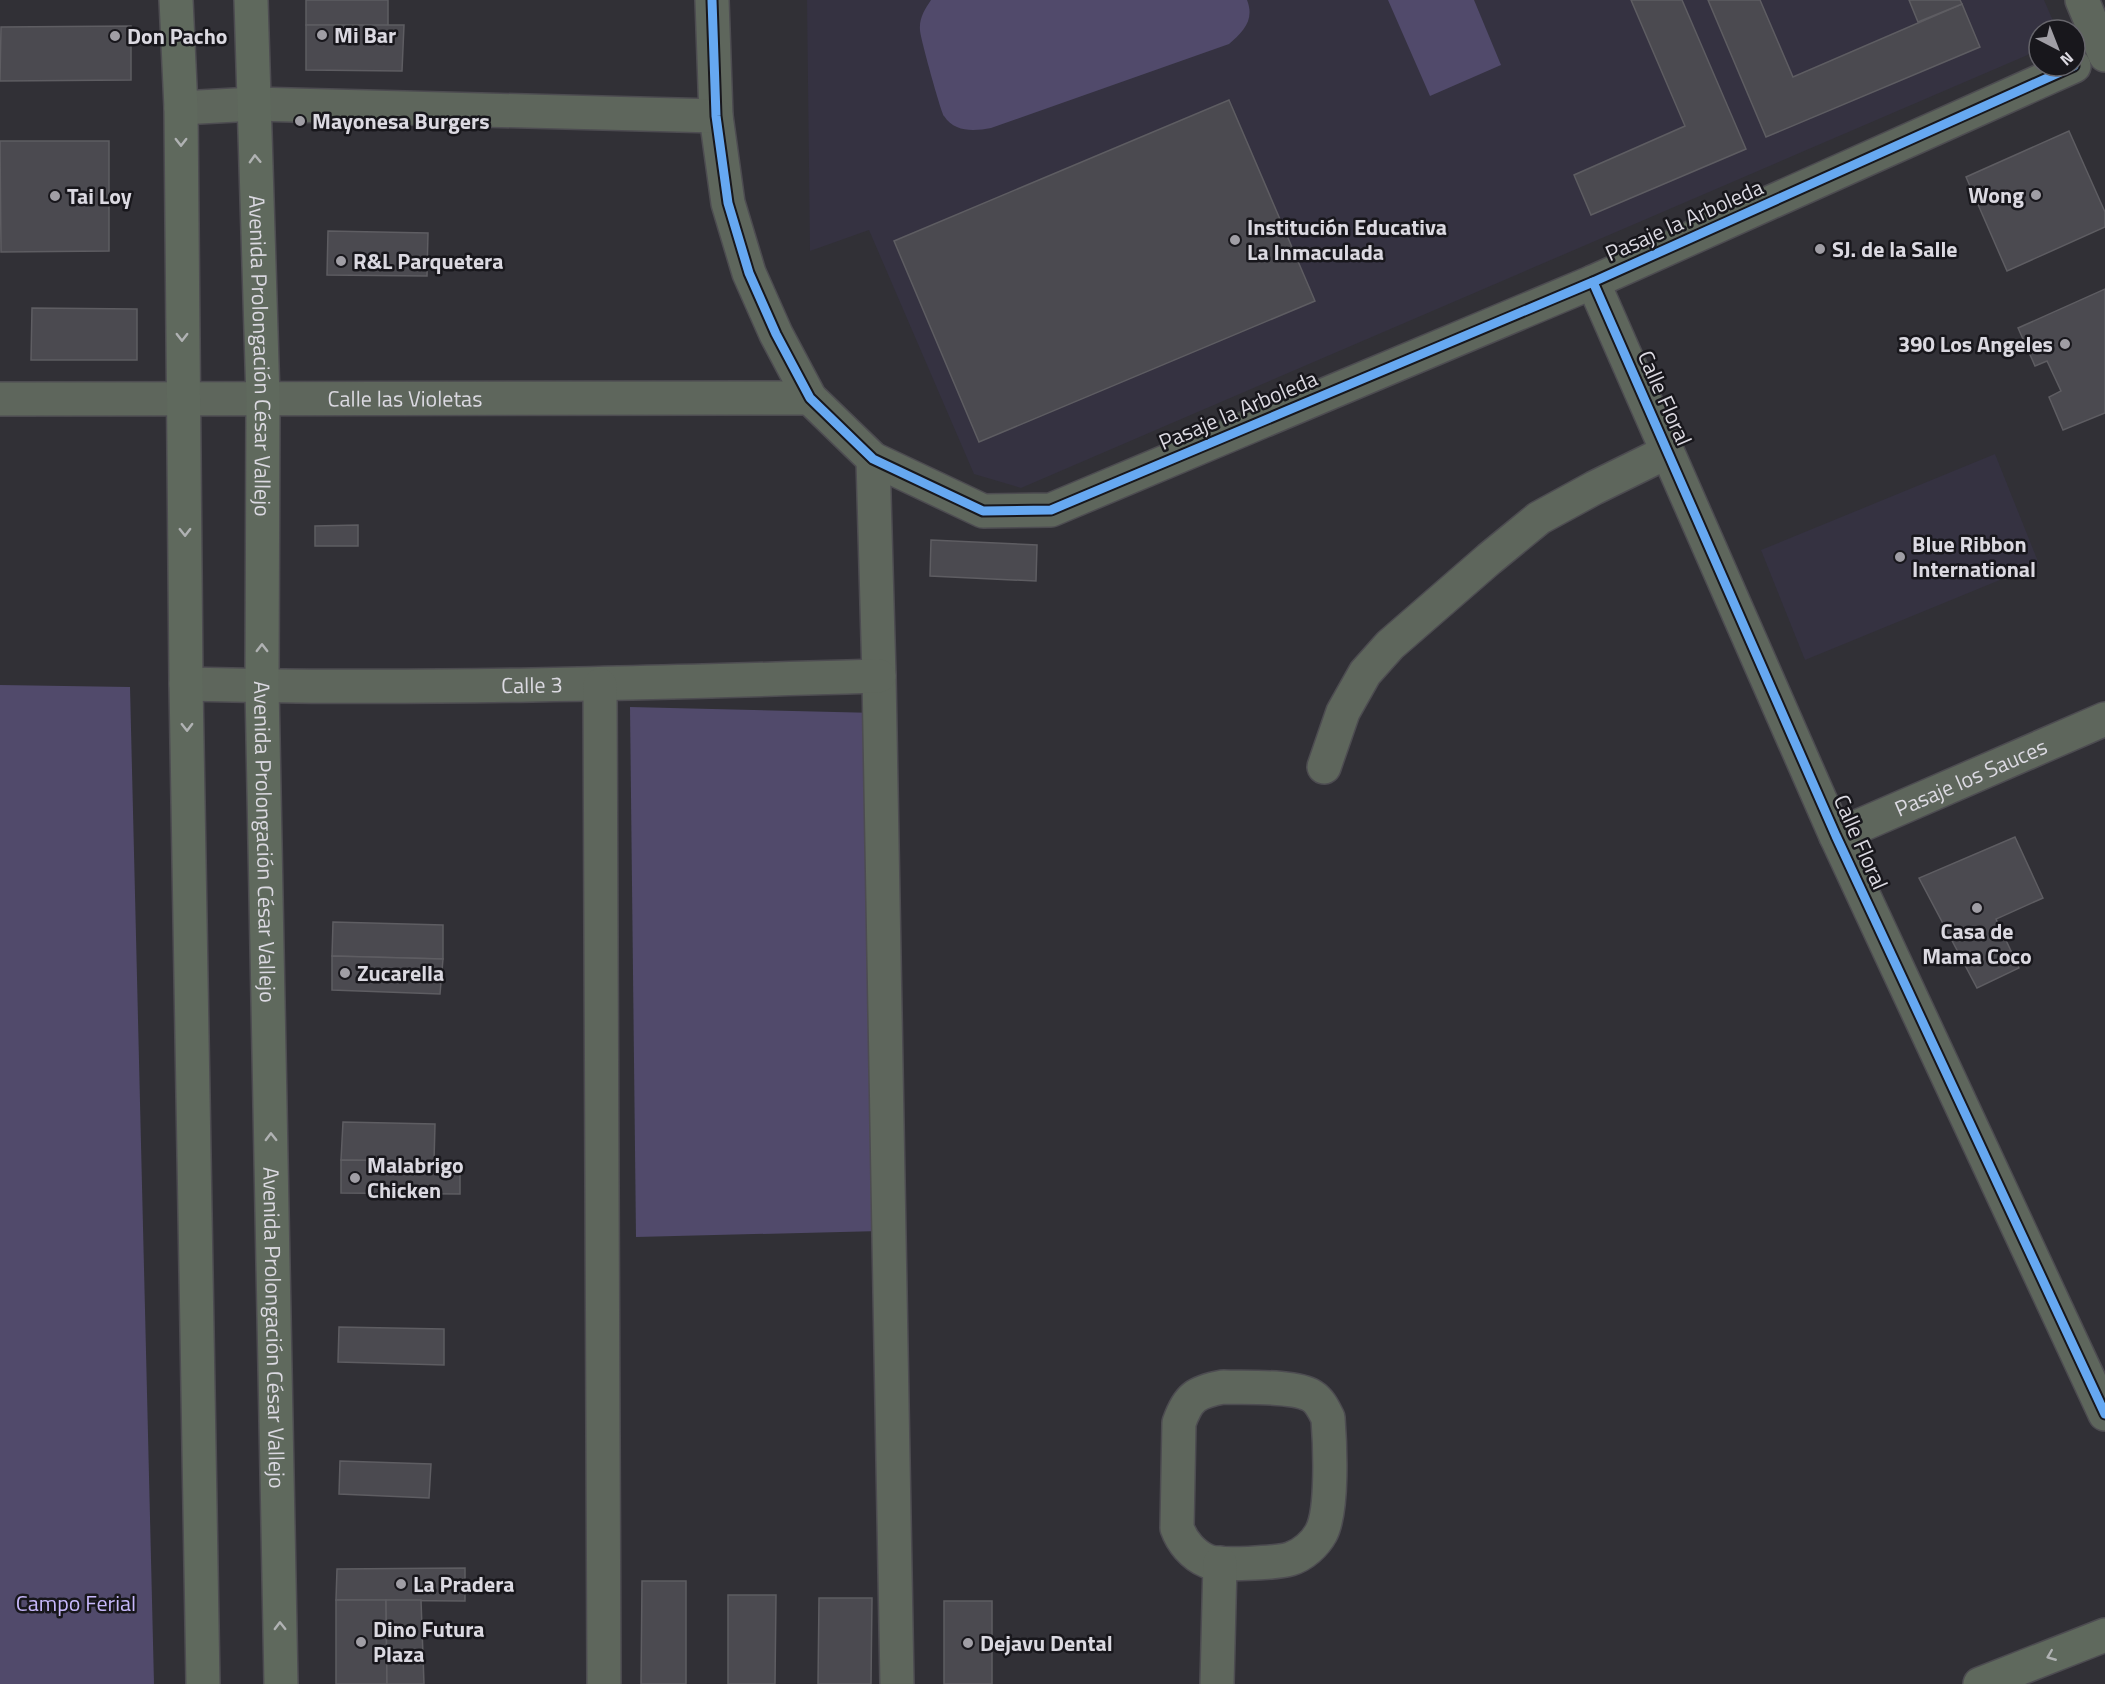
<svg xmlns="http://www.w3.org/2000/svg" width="2105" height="1684" viewBox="0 0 2105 1684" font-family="'Titillium Web',sans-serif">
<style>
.built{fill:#353241}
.green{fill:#514a6b}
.building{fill:#4b4a50;stroke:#5e5d62;stroke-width:1.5}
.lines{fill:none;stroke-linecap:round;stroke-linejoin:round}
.minor-casing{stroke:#4d4c51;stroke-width:36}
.major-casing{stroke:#4d4c51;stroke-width:36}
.minor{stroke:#5e665c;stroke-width:33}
.major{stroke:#5f695d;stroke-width:33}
.cycleway-casing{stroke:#18171c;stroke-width:13}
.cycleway{stroke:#66a8f1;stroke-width:9}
.oneway{stroke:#b0b2b3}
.poi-dot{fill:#a09ea5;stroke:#18171c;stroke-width:2}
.labels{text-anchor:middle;stroke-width:5;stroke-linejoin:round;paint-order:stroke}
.poi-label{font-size:22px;font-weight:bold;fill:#dbd9e1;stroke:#18171c;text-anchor:start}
.street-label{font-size:22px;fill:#dbd9e1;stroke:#18171c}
.park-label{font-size:22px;fill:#c7b8fb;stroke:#18171c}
</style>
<rect width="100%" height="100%" fill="#313036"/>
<g class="built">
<polygon points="807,0 2044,0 2057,30 2039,30 2039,50 1021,488 974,474 869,230 810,251"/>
<polygon points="1995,454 2039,564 1805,660 1761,550"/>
</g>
<g class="green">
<path d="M931,0h316c8,20 -4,32 -18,44l-238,84c-16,3 -36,5 -47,-12 -3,-4 -24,-79 -24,-86 -1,-12 5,-21 11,-30z"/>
<polygon points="1388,0 1474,0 1501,65 1430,96"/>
<polygon points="0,685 130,687 154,1684 0,1684"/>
<polygon points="630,707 877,713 881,1231 636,1237"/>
</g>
<g class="building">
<polygon points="306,0 388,0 388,26 306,25"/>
<polygon points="1631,0 1682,0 1746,149 1591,215 1574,175 1685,126"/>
<polygon points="1708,0 1760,0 1793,77 1962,4 1980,47 1766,137"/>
<polygon points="1909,0 1960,0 1962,4 1918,22"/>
<polygon points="306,25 404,25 402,71 306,70"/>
<polygon points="131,26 131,80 0,81 1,27"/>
<polygon points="1229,100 1315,301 979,442 894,241"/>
<polygon points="2069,131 2105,212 2105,227 2007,271 1966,177"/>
<polygon points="0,141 109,141 109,251 1,252"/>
<polygon points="328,231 428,233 427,276 327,275"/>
<polygon points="2105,289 2105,413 2063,430 2049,397 2061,391 2047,361 2035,366 2018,328"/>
<polygon points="32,308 137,309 137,360 31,360"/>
<polygon points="358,525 358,546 315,546 315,526"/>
<polygon points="931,540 1037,545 1036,581 930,576"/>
<polygon points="2015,837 2043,898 1996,919 2019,968 1977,988 1919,878"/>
<polygon points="333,922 443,925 443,959 332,956"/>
<polygon points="332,956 443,959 440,994 332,990"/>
<polygon points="343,1122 435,1124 434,1162 341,1160"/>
<polygon points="341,1160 460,1161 460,1194 341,1193"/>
<polygon points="339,1327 444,1329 444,1365 338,1362"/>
<polygon points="340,1461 431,1464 429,1498 339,1494"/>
<polygon points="465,1568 465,1601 336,1600 337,1569"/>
<polygon points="642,1581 686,1581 686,1684 641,1684"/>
<polygon points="728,1595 776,1595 775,1684 728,1684"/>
<polygon points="819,1598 872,1598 871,1684 818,1684"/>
<polygon points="336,1600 386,1600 387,1684 336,1684"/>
<polygon points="386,1600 421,1600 424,1684 387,1684"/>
<rect x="944" y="1601" width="48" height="83"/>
</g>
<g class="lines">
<defs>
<g id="minor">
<polyline points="712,0 716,116 728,203 749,273 776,334 810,398 873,459 983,511 1051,510 1593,282 2074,66"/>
<polyline points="2082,0 2105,55"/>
<polyline points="181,108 254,104 716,116"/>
<polyline points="1593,282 1836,836 2105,1414"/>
<path id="s1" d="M0,399l810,-1"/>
<polyline points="873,459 879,676 897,1684"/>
<path id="s2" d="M186,684c232,6 462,-1 693,-8"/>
<polyline points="600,685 604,1684"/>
<polyline points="1324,767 1343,712 1365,673 1390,645 1489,559 1539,518 1594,488 1667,452"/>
<path id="s3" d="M1836,836l269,-117"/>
<path d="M1223,1387c22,1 71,-2 89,9 8,5 12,14 16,22 2,26 5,93 -7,115 -6,11 -18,22 -31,26 -14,4 -70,7 -83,2 -14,-6 -25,-19 -30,-33l2,-105c9,-26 17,-31 44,-36z"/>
<polyline points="1217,1684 1220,1563"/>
</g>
<g id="major">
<polyline points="176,0 181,108 186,684 203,1684"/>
<path id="s4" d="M251,0l12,398 -1,288 19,998"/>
<polyline points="1980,1684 2105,1635"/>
</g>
</defs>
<use href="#minor" class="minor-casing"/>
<use href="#major" class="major-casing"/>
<use href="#minor" class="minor"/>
<use href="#major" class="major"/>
<defs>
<g id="cycleway">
<polyline points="712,0 716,116 728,203 749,273 776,334 810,398 873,459 983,511 1051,510 1593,282 2074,66"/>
<polyline points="1593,282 1836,836 2105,1414"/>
</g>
</defs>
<use href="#cycleway" class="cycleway-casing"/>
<use href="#cycleway" class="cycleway"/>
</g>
<defs><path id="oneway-chevron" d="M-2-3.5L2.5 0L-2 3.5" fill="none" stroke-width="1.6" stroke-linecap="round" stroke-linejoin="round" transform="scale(1.5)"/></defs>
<g class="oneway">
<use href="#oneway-chevron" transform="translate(181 142) rotate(90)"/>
<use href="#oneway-chevron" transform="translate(255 159) rotate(-92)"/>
<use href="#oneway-chevron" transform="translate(182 337) rotate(90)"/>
<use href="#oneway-chevron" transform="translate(185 532) rotate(89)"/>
<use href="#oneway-chevron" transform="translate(262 648) rotate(-90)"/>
<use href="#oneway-chevron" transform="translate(187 727) rotate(89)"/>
<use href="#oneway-chevron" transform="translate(271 1137) rotate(-91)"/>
<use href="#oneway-chevron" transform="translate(280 1626) rotate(-91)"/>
<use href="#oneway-chevron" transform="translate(2051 1656) rotate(158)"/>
</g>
<g class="poi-dot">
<circle cx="322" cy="35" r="6"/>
<circle cx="115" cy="36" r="6"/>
<circle cx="300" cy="121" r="6"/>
<circle cx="2036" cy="195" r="6"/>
<circle cx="55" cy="196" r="6"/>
<circle cx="1235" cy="240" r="6"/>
<circle cx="1820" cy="249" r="6"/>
<circle cx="341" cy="261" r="6"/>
<circle cx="2065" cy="344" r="6"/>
<circle cx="1900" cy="557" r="6"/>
<circle cx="1977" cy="908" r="6"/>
<circle cx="345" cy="973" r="6"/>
<circle cx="355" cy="1178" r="6"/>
<circle cx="401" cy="1584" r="6"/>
<circle cx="361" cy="1642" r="6"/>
<circle cx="968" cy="1643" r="6"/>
</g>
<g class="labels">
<g class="poi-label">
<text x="334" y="43">Mi Bar</text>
<text x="127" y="44">Don Pacho</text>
<text x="312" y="129">Mayonesa Burgers</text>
<text x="2024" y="203" text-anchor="end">Wong</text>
<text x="67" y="204">Tai Loy</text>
<text x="1247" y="235">Institución Educativa<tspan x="1247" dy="25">La Inmaculada</tspan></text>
<text x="1832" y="257">SJ. de la Salle</text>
<text x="353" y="269">R&amp;L Parquetera</text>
<text x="2053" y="352" text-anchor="end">390 Los Angeles</text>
<text x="1912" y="552">Blue Ribbon<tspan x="1912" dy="25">International</tspan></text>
<text x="1977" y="939" text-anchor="middle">Casa de<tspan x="1977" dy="25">Mama Coco</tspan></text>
<text x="357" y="981">Zucarella</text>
<text x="367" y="1173">Malabrigo<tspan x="367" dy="25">Chicken</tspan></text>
<text x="413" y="1592">La Pradera</text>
<text x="373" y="1637">Dino Futura<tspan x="373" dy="25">Plaza</tspan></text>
<text x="980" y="1651">Dejavu Dental</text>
</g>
<g class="street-label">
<text transform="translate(1684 220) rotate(-24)" y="8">Pasaje la Arboleda</text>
<text dy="8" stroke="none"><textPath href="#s4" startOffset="356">Avenida Prolongación César Vallejo</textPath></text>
<text dy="8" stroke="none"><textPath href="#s1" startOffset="405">Calle las Violetas</textPath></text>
<text transform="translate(1665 398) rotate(66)" y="8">Calle Floral</text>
<text transform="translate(1238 410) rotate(-23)" y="8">Pasaje la Arboleda</text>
<text dy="8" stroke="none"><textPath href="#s2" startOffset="346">Calle 3</textPath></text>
<text dy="8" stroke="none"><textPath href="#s3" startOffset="147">Pasaje los Sauces</textPath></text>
<text dy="8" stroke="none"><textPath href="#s4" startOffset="842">Avenida Prolongación César Vallejo</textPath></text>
<text transform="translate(1861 842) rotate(66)" y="8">Calle Floral</text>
<text dy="8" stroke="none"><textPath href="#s4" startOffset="1328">Avenida Prolongación César Vallejo</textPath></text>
</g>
<g class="park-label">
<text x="76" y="1611">Campo Ferial</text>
</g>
</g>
<g transform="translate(2057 48) rotate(138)"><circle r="28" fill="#18171c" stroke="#66656b" stroke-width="1.5"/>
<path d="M0-4.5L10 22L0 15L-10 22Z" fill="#a09ea5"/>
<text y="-9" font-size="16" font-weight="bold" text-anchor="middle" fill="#dbd9e1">N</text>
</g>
</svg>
